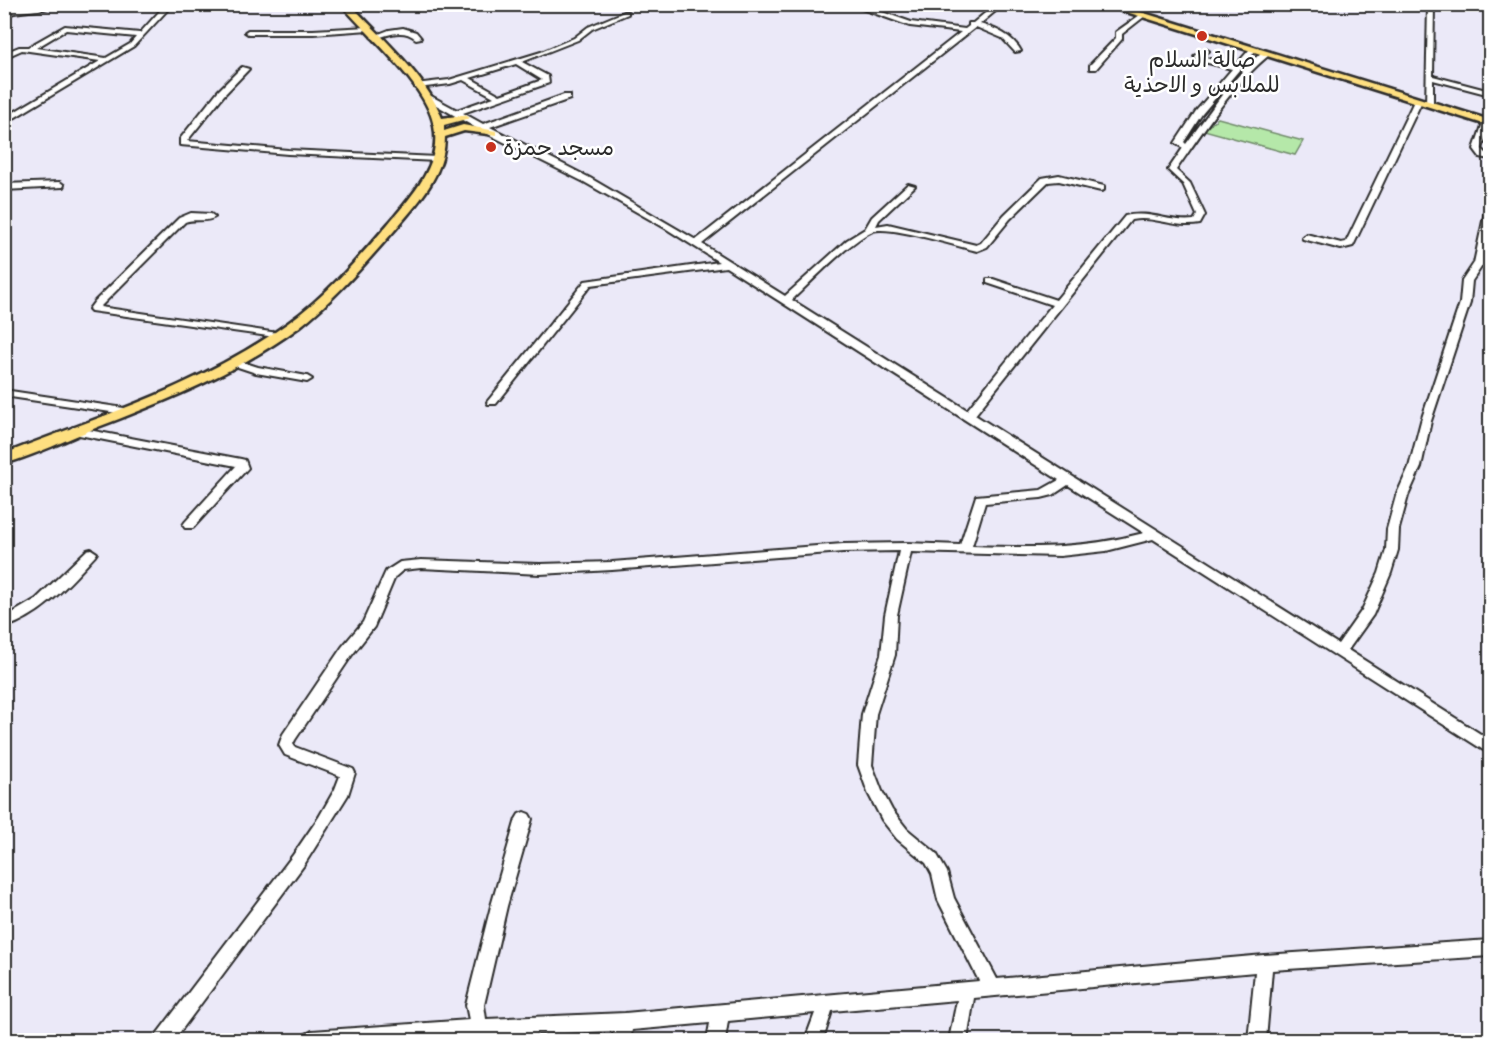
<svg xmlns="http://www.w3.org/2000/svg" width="1495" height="1045" viewBox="0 0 1495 1045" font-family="'Indie Flower','Playpen Sans Arabic',sans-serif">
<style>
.green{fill:#b5e8a9;stroke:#708a6a;stroke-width:1.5}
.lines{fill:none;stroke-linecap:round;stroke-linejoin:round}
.minor-casing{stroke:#2b2b2b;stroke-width:4}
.major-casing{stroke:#2b2b2b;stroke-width:5}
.minor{fill:#fff;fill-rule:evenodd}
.major{fill:#fedf80;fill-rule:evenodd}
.poi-dot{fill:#c8321e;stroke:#fff;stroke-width:2}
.labels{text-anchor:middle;stroke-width:5;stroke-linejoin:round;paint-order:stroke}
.far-poi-label{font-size:22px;fill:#2b2b2b;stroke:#fff}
</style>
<rect width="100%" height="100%" fill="#ebe9f8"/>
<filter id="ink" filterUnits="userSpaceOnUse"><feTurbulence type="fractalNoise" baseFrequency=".0167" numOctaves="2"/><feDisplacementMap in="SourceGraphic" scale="12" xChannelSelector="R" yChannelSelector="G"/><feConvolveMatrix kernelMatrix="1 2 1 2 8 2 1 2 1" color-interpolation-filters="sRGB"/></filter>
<g filter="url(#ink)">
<polygon class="green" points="1218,118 1303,141 1295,155 1204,130"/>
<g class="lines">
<defs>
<g id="minor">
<path d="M58,4c-16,9 -36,5 -54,12v-5l13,-4z"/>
<path d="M166,4h7l-39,42 -130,78v-6l96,-57 -78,-11 -18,8v-5l15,-6h9l37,-21 75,7zM66,30l70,7 -6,7 -24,14 -70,-10z"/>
<path d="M848,4h11l52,18 54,7 4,-3v-3h4l23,-19h8l-24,20c17,5 32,11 41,27l-6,1 -13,-14 -26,-11 -274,217 83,52 62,-56 18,-11 7,-12 36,-33 7,2 -36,34 -3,6 12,-2 88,21 5,-2 23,-28 38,-37 17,-3 45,11v4l-3,1 -42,-10 -11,1 -38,37 -23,28 -10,4c-20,-5 -88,-26 -104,-20 -22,9 -62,51 -81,69l175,110 85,-105 -65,-22v-4h6l63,21 69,-84c25,-6 45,7 69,4l3,-5 -14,-31 -15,-14 15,-22 -8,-5 21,-32 36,-42 -36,-9 -2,-4 11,-7 4,2 -7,6 33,9 15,-17 6,1 -54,64 -18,28 2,2 38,-52 25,-28 13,-12h6v4c-38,32 -64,74 -92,114l14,13 15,32 -5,9c-24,5 -46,-9 -69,-4l-156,195 363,229 24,-34 17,-37 7,-23 1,-21 9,-33 13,-29 12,-46 39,-118 2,-22 12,-18 12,-56 4,-2v22l-6,36 -12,18 -2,22 -39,118 -10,46 -13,29 -9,33 -1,21 -7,23 -18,42 -25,35 142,90v13l-5,-2 -332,-212 -47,12 -46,5 -149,-4 -14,63 -2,40 -19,59 -4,51 10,26 10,19 15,19 29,24 11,19 7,26 43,81 267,-24 226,-15v16l-218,14 -6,70h-18l7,-68 -281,26 -7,42h-18l8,-40 -125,11 -9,29h-18l10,-27 -87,8 -3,19h-18l3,-17 -78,7 -2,10h-18l2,-9 -127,5v4h-18l1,-3 -44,3h-123l3,-6 6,-3 157,-11 -3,-15 25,-99 25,-87 3,-5 5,-2 5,2 3,5 -25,87 -23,99 2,14 139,-6 354,-32 -41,-81 -6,-26 -6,-11 -29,-24 -15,-19 -14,-27 -10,-28 4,-51 19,-59 4,-40 14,-64 -56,1 -231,18 -72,4 -119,-6 -18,2 -8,7 -21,50 -22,28 -57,85 -2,4 2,3 58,22 2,4 -7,22 -44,70 -130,175h-20l3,-6 136,-179 26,-38 16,-28 5,-13 -55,-21 -6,-10 4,-11 59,-87 21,-25 23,-51 14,-9 21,-2 119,4 72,-2 231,-18 63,-1 54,2 16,-49 65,-6 18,-10 -333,-213 -135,18 -95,119h-8l-1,-2 98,-121 134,-19 -54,-34 -81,-46 -106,-53 -54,-31 7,-2 26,14 37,-13 -31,-17 -13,4 -32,4h-3v-4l34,-4 92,-28 33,-14 14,-11 36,-15h4v2l-36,15 -14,11 -56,22 26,14 1,7 -86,30 20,11 81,-29h6v4l-80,28 100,51 106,62 265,-208 -51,-6zM516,64l26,16 -42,15 -30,-17zM1068,485l76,48c-62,16 -109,15 -172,13l13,-43 56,-5 12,-3z"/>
<polygon points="1428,4 1434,4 1433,76 1490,91 1490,95 1433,80 1433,104 1426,106"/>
<polygon points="1140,15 1145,16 1122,34 1122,39 1096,69 1090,69 1090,65 1116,38 1116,32"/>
<polygon points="367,27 370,29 369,30 313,34 248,34 245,32 248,30 313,30"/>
<path d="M403,28l13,4 5,6 -5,1c-13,-11 -27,-4 -42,0l-3,-2 18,-7z"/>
<polygon points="242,67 249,69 224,95 187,141 288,150 437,157 441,159 437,161 288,154 180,145 180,139 218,91"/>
<polygon points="1415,99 1422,101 1353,246 1341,249 1303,239 1302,237 1306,234 1341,243 1346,242"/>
<polygon points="1484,120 1490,120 1490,123 1482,149 1486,153 1490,155 1490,159 1480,157 1474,149"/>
<polygon points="60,182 64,185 63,187 4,190 4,184"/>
<path d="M191,213l20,1 4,3c-8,6 -20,1 -30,5l-85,85 178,26 5,3 -1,2 -191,-27 -2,-2 6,-8 84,-83z"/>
<polygon points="233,359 258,367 307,376 312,379 307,382 256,373 229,364 228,362"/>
<polygon points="4,390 124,408 129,411 124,414 4,396"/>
<polygon points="73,427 241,459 245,460 248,468 193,528 185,528 183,525 185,522 236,466 69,433 67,431"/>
<path d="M91,549l6,4 -2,3c-27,29 -52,59 -91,72v-10l32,-19 51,-49z"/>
</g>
<g id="major">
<path d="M341,4h9c30,32 77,73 92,114l23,-3 5,3 -26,7v6l19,-6 33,6v4l-32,-4 -19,6c0,38 -28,67 -51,94 -30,34 -60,69 -96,97 -60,44 -131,73 -200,99 -30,12 -62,28 -94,37v-10c97,-38 199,-69 284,-131 38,-27 69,-63 100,-99 23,-27 54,-59 46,-98 -7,-41 -66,-90 -93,-122z"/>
<polygon points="1101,4 1115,4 1490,120 1490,126"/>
</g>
</defs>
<use href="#minor" class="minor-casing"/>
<use href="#major" class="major-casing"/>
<use href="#minor" class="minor"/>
<use href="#major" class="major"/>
</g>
</g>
<g class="poi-dot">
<circle cx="1202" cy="36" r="6"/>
<circle cx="491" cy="147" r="6"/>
</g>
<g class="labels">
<g class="far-poi-label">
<text x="1202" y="67">صالة السلام<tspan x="1202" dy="25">للملابس و الاحذية</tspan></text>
<text x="503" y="155" text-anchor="start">مسجد حمزة</text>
</g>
</g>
<rect width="1495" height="1045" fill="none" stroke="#fff" stroke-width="24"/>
<rect x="12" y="12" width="1471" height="1021" fill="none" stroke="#2b2b2b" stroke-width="2" filter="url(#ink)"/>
</svg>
